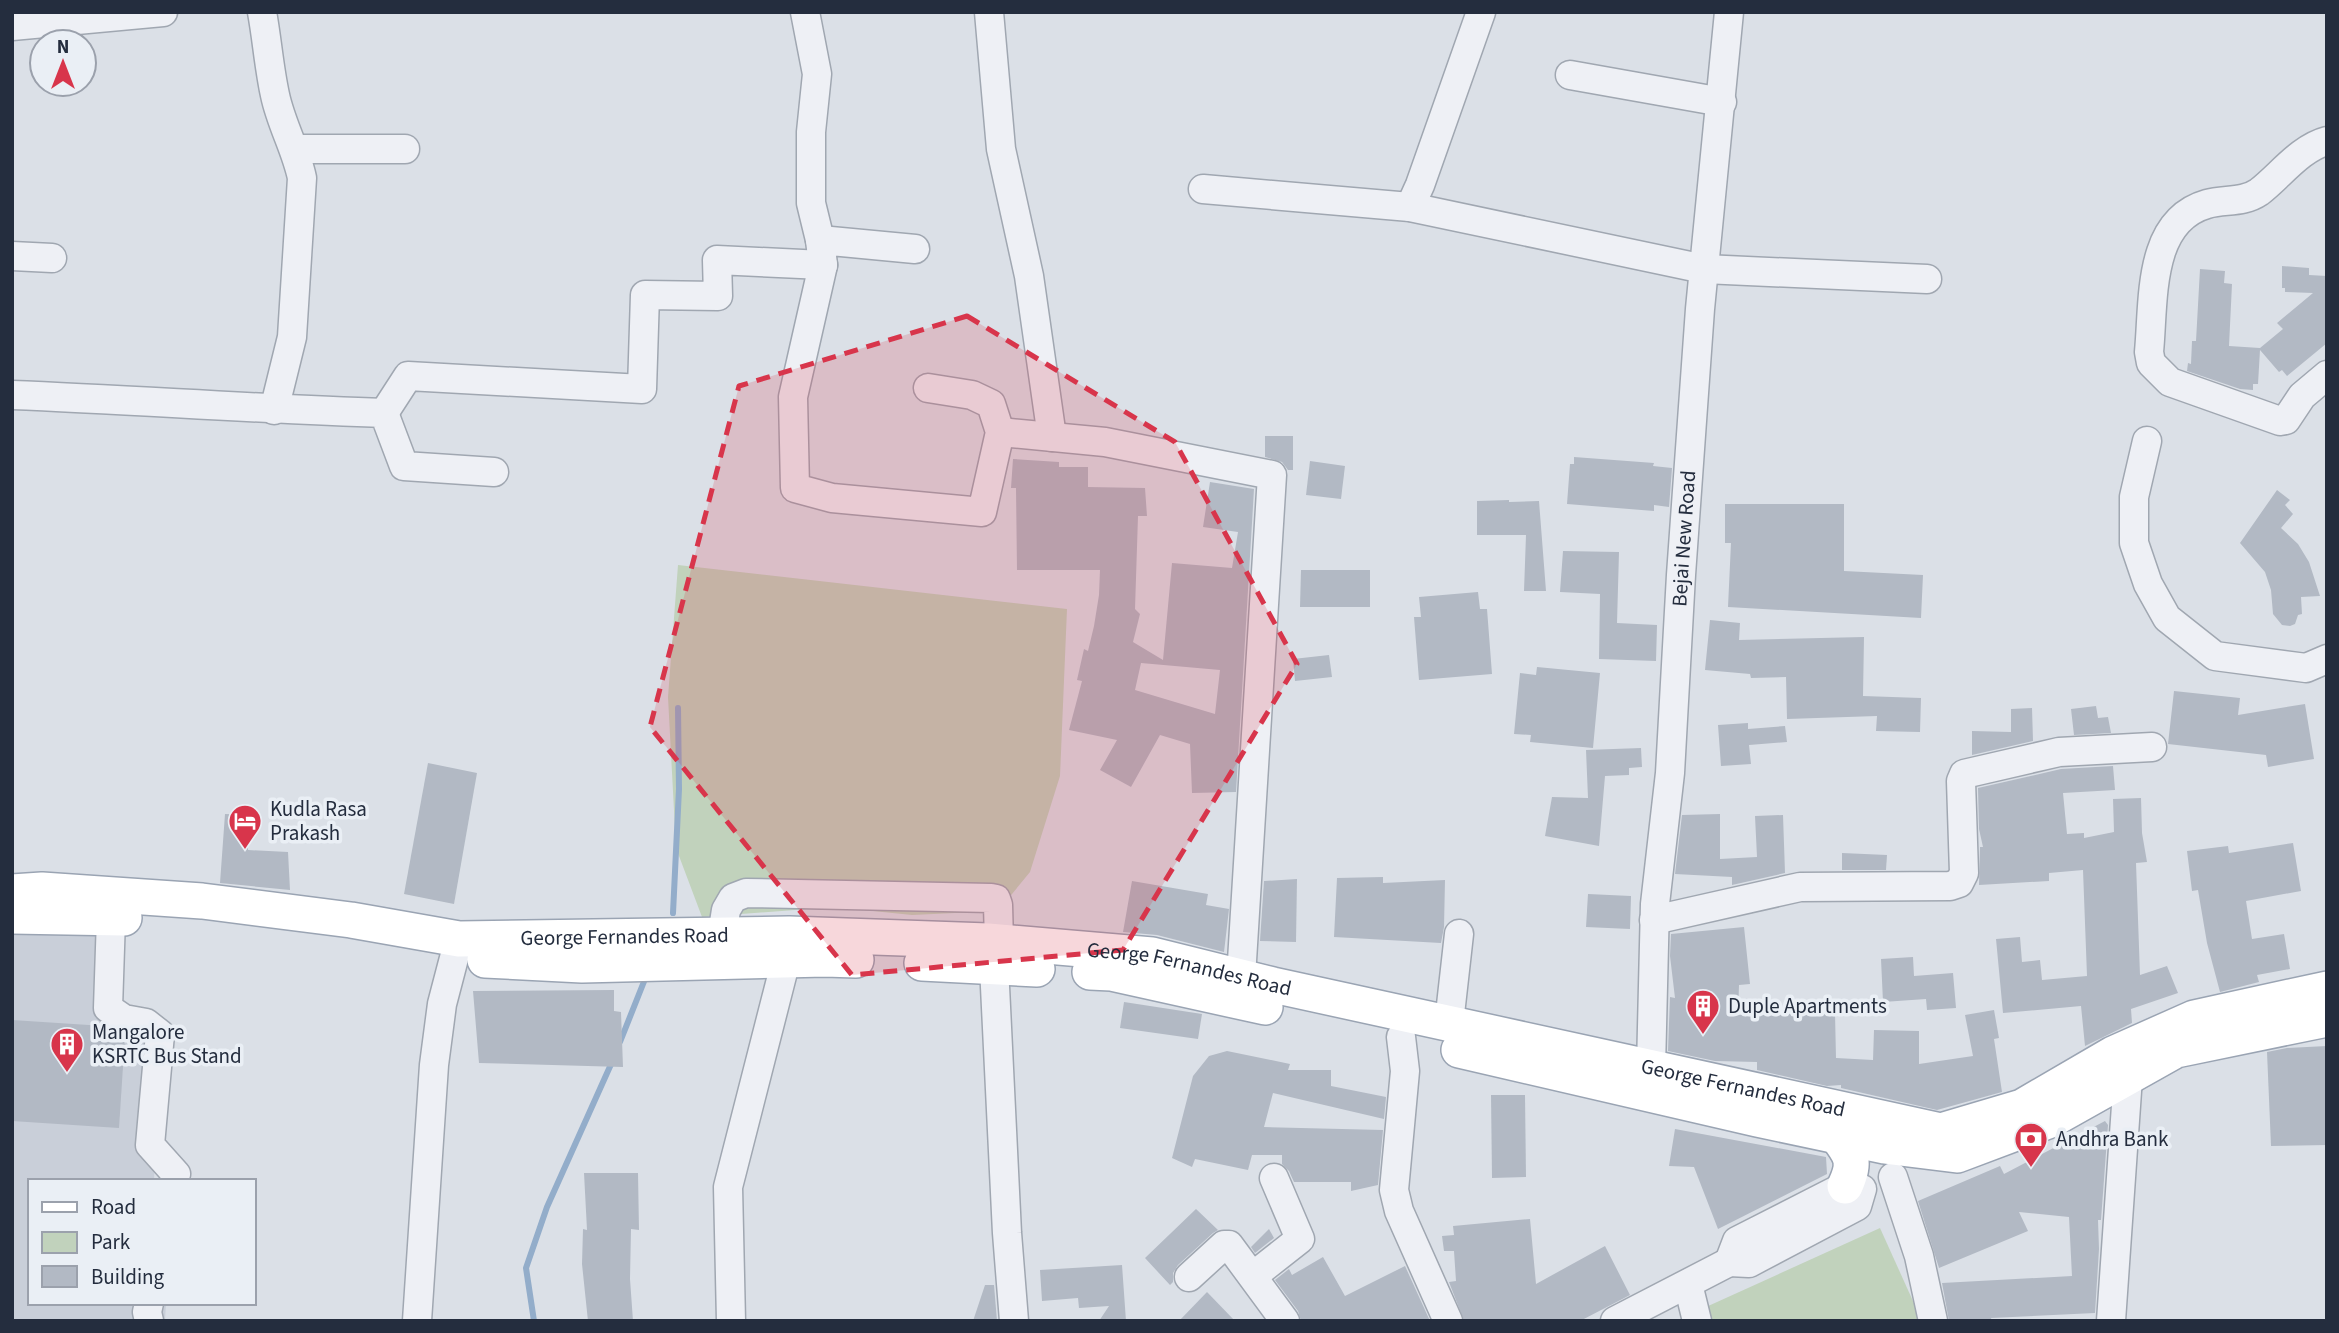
<svg xmlns="http://www.w3.org/2000/svg" width="2339" height="1333" viewBox="0 0 2339 1333" font-family="'Source Sans 3',sans-serif">
<style>
.built{fill:#c9cfd9}
.green{fill:#c1d2bc}
.lines{fill:none;stroke-linecap:round;stroke-linejoin:round}
.stream{stroke:#93adca;stroke-width:6}
.building{fill:#b2b9c4;fill-rule:evenodd}
.minor-casing{stroke:#a0a7b1;stroke-width:31}
.major-casing{stroke:#9aa4b3;stroke-width:38}
.minor{stroke:#eef0f5;stroke-width:28}
.major{stroke:#fff;stroke-width:35}
.marked{fill:#d8354b;fill-opacity:0.2;stroke:#d8354b;stroke-width:5;stroke-dasharray:14 9;stroke-linejoin:round}
.labels{text-anchor:middle;stroke-width:7;stroke-linejoin:round;paint-order:stroke}
.street-label{font-size:21px;fill:#242d3e;stroke:#eaeff5}
.poi-label{font-size:21px;fill:#242d3e;stroke:#eaeff5;text-anchor:start}
</style>
<rect width="100%" height="100%" fill="#dbe0e7"/>
<polygon class="built" points="116,928 112,1018 161,1031 154,1181 30,1181 30,1303 166,1303 165,1321 12,1321 12,933"/>
<g class="green">
<polygon points="678,565 1067,609 1060,776 1030,872 998,911 912,915 834,907 702,917 676,848 668,697"/>
<polygon points="1880,1228 1922,1321 1710,1321 1706,1307"/>
</g>
<g class="lines">
<g class="stream">
<polyline points="673,913 679,789 678,708"/>
<polyline points="620,1042 645,979"/>
<polyline points="534,1321 526,1268 547,1207 612,1062"/>
</g>
</g>
<g class="building">
<polygon points="2282,266 2309,268 2309,275 2327,276 2327,343 2287,376 2282,370 2279,372 2260,350 2258,384 2253,384 2253,390 2240,389 2187,371 2188,363 2191,364 2192,341 2196,341 2200,269 2225,271 2224,283 2232,284 2229,346 2260,348 2283,329 2277,323 2313,293 2285,292 2285,288 2282,288"/>
<polygon points="1265,436 1293,436 1293,470 1288,470 1282,462 1265,457"/>
<polygon points="1574,457 1654,463 1653,466 1672,468 1669,507 1654,505 1654,511 1567,504 1570,464 1574,464"/>
<path d="M1013,459l46,3v5h29v20l57,1 2,28h-9l-3,93 5,5 -7,28 30,18 9,-97 60,5 6,-36 -35,-5 7,-45 44,7 -18,303 -44,1 -2,-49 -30,-9 -29,52 -31,-17 17,-30 -48,-10 13,-49 -5,-1 7,-31 4,2 6,-25 5,-31 1,-25h-83l-1,-82h-5zM1141,663l79,7 -5,44 -80,-24z"/>
<polygon points="1310,461 1345,466 1341,499 1306,495"/>
<polygon points="2277,490 2290,500 2285,505 2293,514 2281,528 2298,544 2309,562 2320,596 2301,597 2302,614 2298,615 2295,624 2290,626 2282,625 2273,614 2271,590 2265,572 2240,543"/>
<polygon points="1509,500 1509,502 1539,501 1546,591 1524,591 1526,535 1477,535 1477,501"/>
<polygon points="1725,504 1844,504 1844,571 1923,575 1921,618 1728,607 1731,543 1725,543"/>
<polygon points="1563,551 1619,552 1617,623 1657,625 1656,661 1599,659 1600,594 1560,592"/>
<polygon points="1301,570 1370,570 1370,607 1300,607"/>
<polygon points="1478,592 1480,609 1487,609 1492,674 1419,680 1414,617 1421,617 1419,597"/>
<polygon points="1710,620 1740,623 1739,640 1864,637 1863,696 1921,698 1920,732 1876,731 1877,716 1787,719 1786,677 1751,678 1750,674 1705,670"/>
<polygon points="1329,655 1332,677 1295,681 1293,659"/>
<polygon points="1537,667 1600,673 1593,748 1530,742 1531,735 1514,734 1520,673 1536,675"/>
<polygon points="2174,691 2240,698 2238,715 2305,704 2314,759 2268,767 2266,755 2168,744"/>
<polygon points="2096,706 2098,718 2108,717 2111,733 2074,735 2071,709"/>
<polygon points="2032,708 2033,741 1972,755 1972,731 2011,732 2011,709"/>
<polygon points="1748,723 1748,729 1785,726 1787,742 1749,745 1751,764 1721,766 1718,725"/>
<polygon points="1641,748 1642,767 1629,768 1629,775 1605,776 1599,846 1545,836 1552,797 1588,798 1586,750"/>
<polygon points="428,763 477,773 454,904 404,894"/>
<polygon points="2113,766 2115,790 2063,793 2067,834 2084,833 2084,838 2114,832 2113,799 2141,798 2142,833 2147,862 2136,863 2140,975 2167,966 2178,993 2131,1009 2132,1023 2085,1046 2081,1006 2003,1013 1996,939 2020,937 2022,962 2040,960 2042,980 2087,976 2083,870 2049,873 2049,881 1979,885 1980,847 1983,847 1979,829 1978,788 2061,769"/>
<polygon points="225,814 248,815 248,850 288,852 290,890 220,883"/>
<polygon points="1720,814 1720,859 1757,857 1755,816 1783,815 1785,873 1732,885 1732,877 1675,874 1682,815"/>
<polygon points="2293,843 2301,891 2246,901 2252,939 2284,934 2290,969 2257,975 2259,982 2220,992 2207,943 2198,890 2192,891 2187,851 2228,846 2229,853"/>
<polygon points="1842,853 1887,855 1886,870 1842,870"/>
<polygon points="1383,877 1383,883 1445,880 1444,927 1441,943 1334,937 1337,878"/>
<polygon points="1297,879 1296,942 1260,941 1264,881"/>
<polygon points="1132,881 1208,894 1206,905 1229,909 1224,952 1157,935 1123,932"/>
<polygon points="1588,894 1631,896 1630,929 1586,927"/>
<polygon points="1744,927 1750,984 1739,985 1738,1015 1835,1013 1836,1058 1873,1060 1874,1030 1919,1031 1919,1064 1973,1056 1965,1015 1994,1010 1999,1038 1994,1039 2002,1092 1937,1110 1841,1088 1841,1085 1827,1086 1757,1070 1757,1062 1715,1061 1668,1051 1670,997 1675,998 1670,956 1671,934"/>
<polygon points="1913,957 1914,976 1953,973 1956,1008 1927,1010 1926,999 1883,1002 1881,959"/>
<polygon points="614,990 614,1011 621,1012 623,1067 479,1063 473,991"/>
<polygon points="1124,1002 1202,1014 1198,1039 1120,1028"/>
<polygon points="12,1020 104,1026 125,1036 119,1128 12,1121"/>
<polygon points="2327,1046 2327,1145 2271,1146 2267,1052 2287,1048"/>
<polygon points="1227,1051 1290,1064 1288,1070 1331,1070 1331,1086 1386,1097 1384,1119 1273,1093 1264,1127 1383,1130 1378,1185 1351,1191 1351,1182 1294,1182 1289,1171 1282,1164 1282,1155 1252,1155 1248,1170 1195,1159 1192,1167 1172,1158 1193,1076 1209,1056"/>
<polygon points="1491,1095 1525,1095 1526,1177 1492,1178"/>
<polygon points="2105,1121 2108,1125 2101,1220 2098,1220 2099,1249 2095,1313 1991,1318 1992,1321 1949,1321 1942,1283 2072,1276 2069,1217 2019,1212 2028,1231 1939,1268 1918,1201 2000,1166 2004,1174"/>
<polygon points="1675,1129 1826,1157 1827,1174 1718,1229 1694,1167 1669,1166"/>
<polygon points="584,1173 638,1173 639,1230 631,1229 630,1279 633,1321 588,1321 582,1264 583,1229 587,1230"/>
<polygon points="1196,1209 1218,1230 1213,1233 1178,1265 1173,1273 1173,1282 1170,1285 1145,1258"/>
<polygon points="1530,1219 1536,1284 1605,1246 1630,1295 1580,1321 1464,1321 1449,1282 1456,1281 1454,1251 1444,1251 1442,1236 1454,1235 1453,1226"/>
<polygon points="1269,1229 1274,1238 1255,1253 1251,1247"/>
<polygon points="1323,1257 1345,1296 1405,1266 1430,1321 1301,1321 1298,1311 1275,1280 1289,1269 1292,1275"/>
<polygon points="1122,1265 1126,1321 1099,1321 1109,1306 1079,1308 1078,1298 1042,1301 1040,1270"/>
<polygon points="985,1285 994,1285 997,1321 973,1321"/>
<polygon points="1207,1292 1235,1321 1179,1321"/>
</g>
<g class="lines">
<defs>
<g id="minor">
<path d="M262,12c5,27 7,56 13,83 6,29 21,54 27,83l-10,159 -18,73"/>
<polyline points="805,12 817,74 811,132 811,203 820,240"/>
<polyline points="989,12 1001,149 1029,276 1052,437"/>
<polyline points="12,26 163,12"/>
<polyline points="1570,75 1722,102"/>
<path d="M2327,141c-27,7 -47,35 -68,51 -16,11 -34,7 -52,12 -60,17 -53,97 -58,148l2,11 19,19 110,39 6,-1 16,-24 25,-21"/>
<polyline points="294,149 405,149"/>
<polyline points="1203,189 1410,207 1704,269 1927,279"/>
<polyline points="1410,207 1420,185 1481,12"/>
<polyline points="915,249 820,240 823,265 793,397 795,488 832,498 982,512 1000,432 991,404 972,395 928,388"/>
<polyline points="12,256 52,258"/>
<path d="M12,395c124,5 248,14 372,18l20,53 90,6"/>
<polyline points="384,413 408,376 642,389 645,295 718,296 717,260 823,265"/>
<polyline points="1000,432 1105,442 1272,475 1241,977"/>
<polyline points="2147,441 2134,497 2134,543 2148,584 2167,618 2215,656 2306,668 2327,659"/>
<polyline points="111,918 108,1008 124,1019 146,1023 160,1034 150,1145 176,1174 174,1181"/>
<polyline points="1654,920 1800,887 1950,886 1959,883 1964,873 1961,781 1964,774 2059,752 2152,747"/>
<polyline points="722,935 726,910 733,898 746,893 991,898 996,899 998,905 999,942"/>
<polyline points="994,966 1007,1233 1014,1321"/>
<polyline points="1449,1023 1459,934"/>
<polyline points="1401,1037 1405,1071 1394,1190 1399,1211 1448,1321"/>
<path id="s1" d="M1648,1087l3,-19 4,-164 15,-131 11,-198 19,-266 29,-297"/>
<polyline points="1893,1177 1919,1256 1933,1321"/>
<polygon points="1845,1186 1862,1189 1857,1206 1749,1263 1729,1262 1737,1241"/>
<polyline points="1253,1276 1300,1239 1274,1178"/>
<polyline points="1189,1277 1224,1245 1229,1245 1285,1321"/>
<polyline points="1688,1284 1697,1321"/>
<polyline points="149,1303 147,1312 149,1321"/>
<polyline points="417,1321 434,1065 442,1004 459,939"/>
<polyline points="731,1321 728,1187 786,960"/>
<polyline points="1615,1321 1729,1262"/>
<polyline points="2111,1321 2128,1077"/>
</g>
<g id="major">
<path id="s2" d="M12,892l30,-2 160,11 149,19 108,19 330,-5 199,7 164,14 121,30 668,146 81,-24 91,-53 81,-36 133,-29"/>
<polyline points="12,916 124,918"/>
<polyline points="485,960 582,965 825,959 856,960"/>
<polyline points="922,963 1037,969"/>
<polyline points="1090,972 1111,973 1265,1007"/>
<polyline points="1459,1050 1757,1119 1884,1146 1957,1155 2053,1119 2176,1050 2327,1019"/>
<path d="M1837,1136c15,20 19,26 8,50"/>
</g>
</defs>
<use href="#minor" class="minor-casing"/>
<use href="#major" class="major-casing"/>
<use href="#minor" class="minor"/>
<use href="#major" class="major"/>
</g>
<path class="marked" d="M967,316l208,126 122,222 -174,286 -271,25 -202,-248 89,-341z"/>
<defs>
<symbol id="hotel-pin" viewBox="-11 -11 22 30"><path d="M0 17L-7.5 6A9.5 9.5 0 1 1 7.5 6Z" fill="#d8354b" stroke="#eaeff5"/><path d="M-6-4.5h1.5V1H6V5H4.5V3h-9V5H-6ZM-4 0a1.8 1.8 0 1 1 3.6 0ZM.5 0V-2.5h3Q6-2.5 6 0Z" fill="#fff"/></symbol>
<symbol id="building-pin" viewBox="-11 -11 22 30"><path d="M0 17L-7.5 6A9.5 9.5 0 1 1 7.5 6Z" fill="#d8354b" stroke="#eaeff5"/><path d="M-4-6H4V6H1V3H-1V6H-4ZM-2.5-4.3h1.7v1.8h-1.7ZM.8-4.3h1.7v1.8H.8ZM-2.5-1h1.7V.8h-1.7ZM.8-1h1.7V.8H.8Z" fill="#fff"/></symbol>
<symbol id="bank-pin" viewBox="-11 -11 22 30"><path d="M0 17L-7.5 6A9.5 9.5 0 1 1 7.5 6Z" fill="#d8354b" stroke="#eaeff5"/><path d="M-6-4H6V4H-6ZM0-2.3a2.3 2.3 0 1 0 0 4.6a2.3 2.3 0 1 0 0-4.6Z" fill="#fff"/></symbol>
</defs>
<g fill-rule="evenodd">
<use href="#hotel-pin" x="226" y="802" width="38" height="52"/>
<use href="#building-pin" x="1684" y="987" width="38" height="52"/>
<use href="#building-pin" x="48" y="1025" width="38" height="52"/>
<use href="#bank-pin" x="2012" y="1120" width="38" height="52"/>
</g>
<g class="labels">
<g class="street-label">
<text dy="7" stroke="none"><textPath href="#s1" startOffset="550">Bejai New Road</textPath></text>
<text dy="7" stroke="none"><textPath href="#s2" startOffset="616">George Fernandes Road</textPath></text>
<text dy="7" stroke="none"><textPath href="#s2" startOffset="1183">George Fernandes Road</textPath></text>
<text dy="7" stroke="none"><textPath href="#s2" startOffset="1750">George Fernandes Road</textPath></text>
</g>
<g class="poi-label">
<text x="270" y="816">Kudla Rasa<tspan x="270" dy="24">Prakash</tspan></text>
<text x="1728" y="1013">Duple Apartments</text>
<text x="92" y="1039">Mangalore<tspan x="92" dy="24">KSRTC Bus Stand</tspan></text>
<text x="2056" y="1146">Andhra Bank</text>
</g>
</g>
<rect width="2339" height="1333" fill="none" stroke="#242d3e" stroke-width="28"/>
<rect x="28" y="1179" width="228" height="126" fill="#eaeff5" stroke="#9ba1ac" stroke-width="2"/>
<rect x="42" y="1202" width="35" height="10" fill="#ffffff" stroke="#9ba1ac" stroke-width="2"/>
<text x="91" y="1214" font-size="21" fill="#242d3e">Road</text>
<rect x="42" y="1232" width="35" height="21" fill="#c1d2bc" stroke="#9ba1ac" stroke-width="2"/>
<text x="91" y="1249" font-size="21" fill="#242d3e">Park</text>
<rect x="42" y="1266" width="35" height="21" fill="#b2b9c4" stroke="#9ba1ac" stroke-width="2"/>
<text x="91" y="1284" font-size="21" fill="#242d3e">Building</text>
<g transform="translate(63 63)"><circle r="33" fill="#eaeff5" stroke="#9ba1ac" stroke-width="2"/>
<path d="M0-5L12 26L0 18L-12 26Z" fill="#d8354b"/>
<text y="-10" font-size="19" font-weight="bold" text-anchor="middle" fill="#242d3e">N</text>
</g>
</svg>
